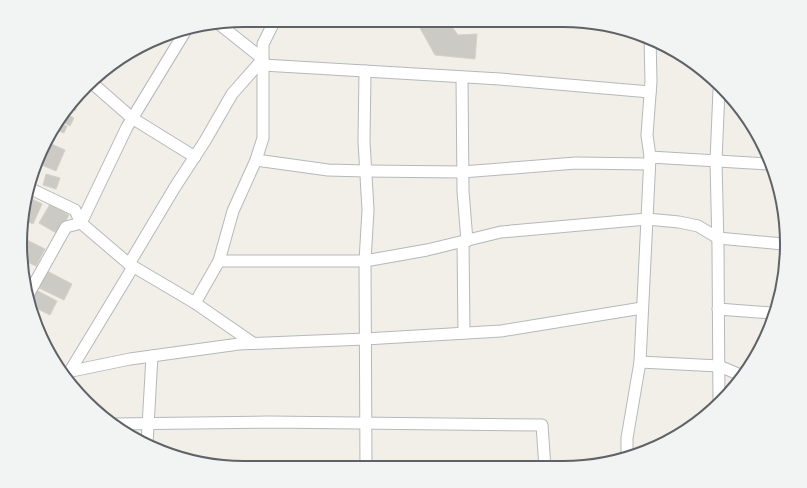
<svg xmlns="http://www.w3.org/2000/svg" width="807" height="488" viewBox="0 0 807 488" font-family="Barlow,sans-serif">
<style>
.building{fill:#cccac5;stroke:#d6d1c6}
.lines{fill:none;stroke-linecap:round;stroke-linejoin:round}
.street-casing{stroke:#b5b8bc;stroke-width:13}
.street{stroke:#fff;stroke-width:11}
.rim{fill:none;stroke:#5f6368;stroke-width:2}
</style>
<rect width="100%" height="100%" fill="#f1efe8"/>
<g class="building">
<polygon points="434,20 447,20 458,35 477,34 475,59 435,55 420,28"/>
<polygon points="80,96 82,96 75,111 68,108"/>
<polygon points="64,113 74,118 70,126 58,119"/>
<polygon points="57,122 67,126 64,133 54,129"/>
<polygon points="47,142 65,150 56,171 37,163"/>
<polygon points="46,174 60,178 56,189 43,185"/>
<polygon points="28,197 42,204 33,224 24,220"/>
<polygon points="50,204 69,215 58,234 39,223"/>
<polygon points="21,237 45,249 36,266 23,260 20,244"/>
<polygon points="47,271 72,284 64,300 39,288"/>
<polygon points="36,290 57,301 50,315 30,305 30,302"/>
</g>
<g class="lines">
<defs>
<g id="street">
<polyline points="263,65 500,79 650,92"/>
<polyline points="365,71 364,141 368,210 365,261 366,468"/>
<polyline points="462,77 463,191 467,241"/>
<polyline points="92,83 132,118 195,157"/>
<polyline points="719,90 716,161 718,247 719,404"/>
<polyline points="650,157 647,135 651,81 650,39"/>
<polyline points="256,160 328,170 366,171 462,172 576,163 649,164"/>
<polyline points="29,188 75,210 81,223 129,264 195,303 253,343"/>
<polyline points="463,242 464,333"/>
<polyline points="219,261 365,261 427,250 501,232 647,219 679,222 698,226 718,238 783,244"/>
<polyline points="129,264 175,187 205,141 232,94 263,59 219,24"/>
<polyline points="28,295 66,227 81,223 127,127 186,30"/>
<polyline points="195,303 219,261 233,211 256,160 263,138 263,44 275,20"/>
<polyline points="718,309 772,313"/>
<polyline points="640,362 719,366 743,376"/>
<polyline points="70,371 133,267"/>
<polyline points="62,373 130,359 239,344 365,339 501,331 642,308"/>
<polyline points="113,424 269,422 542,425 545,468"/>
<polyline points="147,444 152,356"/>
<polyline points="627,458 627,438 640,362 650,157 768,164"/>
</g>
</defs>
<use href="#street" class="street-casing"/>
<use href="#street" class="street"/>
</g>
<path d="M0 0H807V488H0ZM244 27H563A217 217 0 0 1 780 244V244A217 217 0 0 1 563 461H244A217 217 0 0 1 27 244V244A217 217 0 0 1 244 27Z" fill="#f2f3f3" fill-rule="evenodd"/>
<path class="rim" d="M244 27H563A217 217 0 0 1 780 244V244A217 217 0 0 1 563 461H244A217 217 0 0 1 27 244V244A217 217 0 0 1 244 27Z"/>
</svg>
